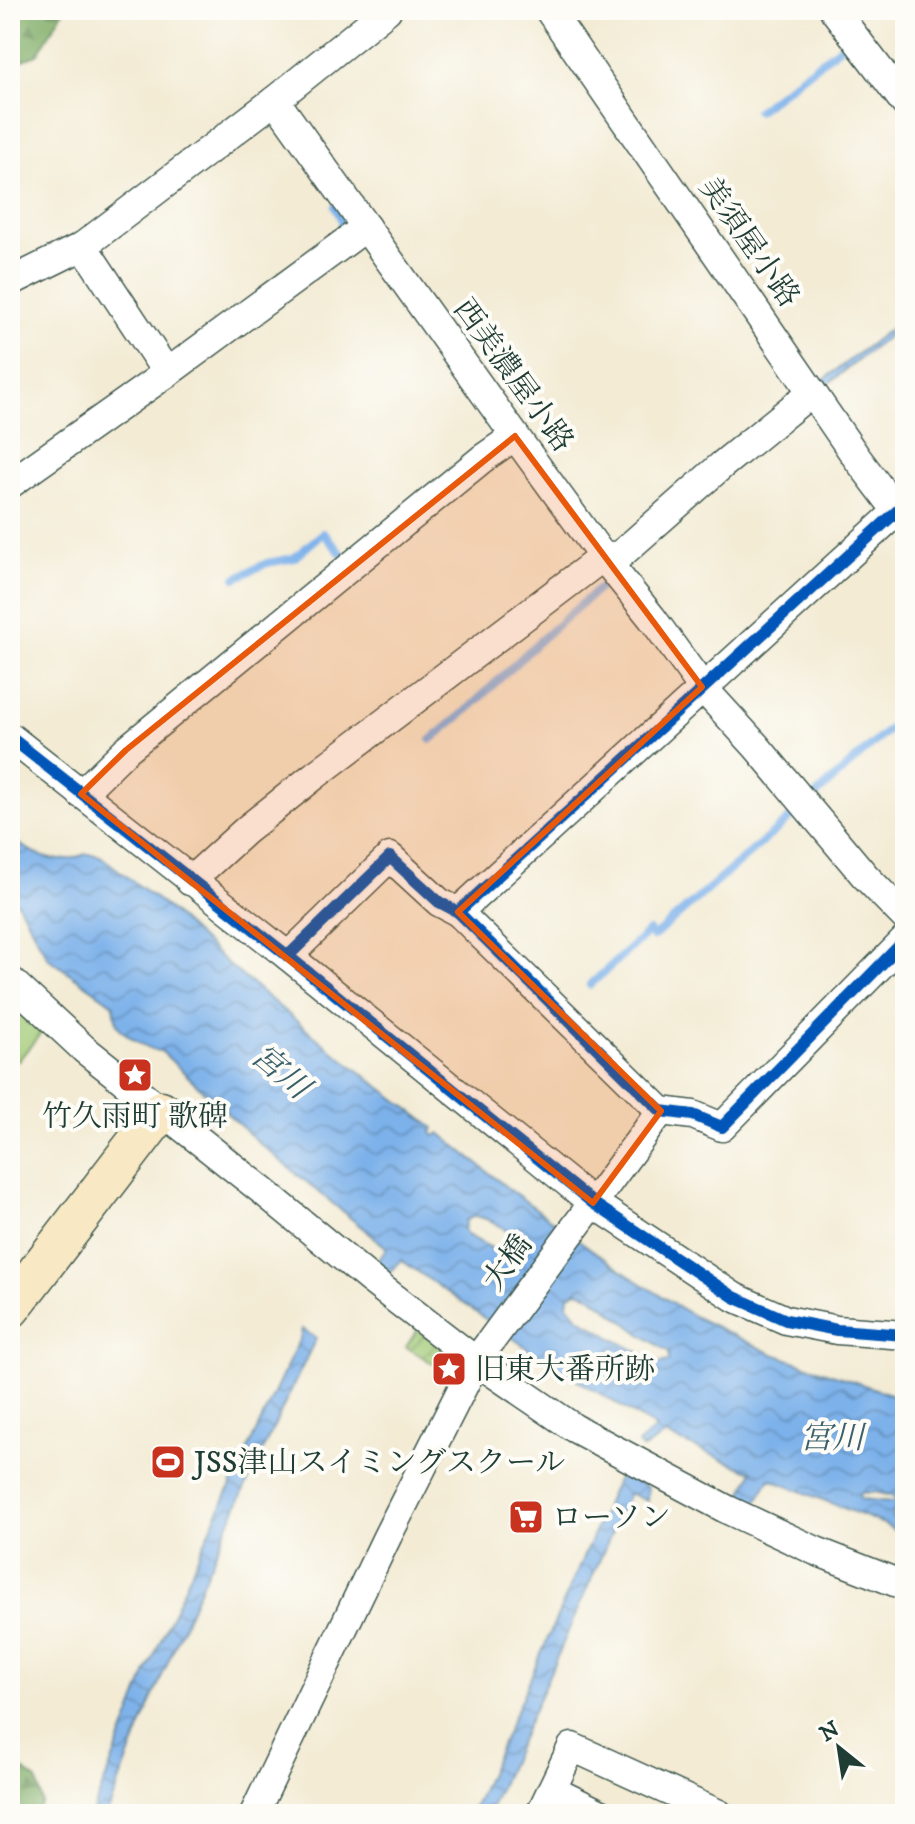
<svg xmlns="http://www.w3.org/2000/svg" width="915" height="1824" viewBox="0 0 915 1824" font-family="'IM FELL DW Pica','Noto Serif JP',serif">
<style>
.green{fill:#a1ca76;stroke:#608455;stroke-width:2}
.forest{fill:url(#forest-firs);stroke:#50764e;stroke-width:2}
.garden{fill:url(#garden-furrows);stroke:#608455;stroke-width:2}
.water{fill:url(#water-waves);stroke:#4e778f;stroke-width:2;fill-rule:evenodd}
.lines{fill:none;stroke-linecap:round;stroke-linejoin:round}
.stream{stroke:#7cb1ea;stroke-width:8}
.street-casing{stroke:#3f574c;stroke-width:31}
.secondary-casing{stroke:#3f574c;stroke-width:43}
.street{stroke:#fff;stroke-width:28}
.secondary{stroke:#f8e8c3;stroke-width:40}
.cycleway-casing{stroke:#fdfcf7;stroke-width:17}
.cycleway{stroke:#0057b8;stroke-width:12}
.marked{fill:#e8590c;fill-opacity:0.2;stroke:#e8590c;stroke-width:6;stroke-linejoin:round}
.labels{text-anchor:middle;stroke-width:8;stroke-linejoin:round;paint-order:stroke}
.street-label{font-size:30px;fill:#1f3d34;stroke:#fdfcf7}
.poi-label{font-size:30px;fill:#1f3d34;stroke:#fdfcf7;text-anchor:start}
.water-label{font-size:32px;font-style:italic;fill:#3b606b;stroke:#fdfcf7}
</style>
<defs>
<pattern id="forest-firs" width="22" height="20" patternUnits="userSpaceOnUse" patternTransform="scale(2)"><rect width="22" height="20" fill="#80ae67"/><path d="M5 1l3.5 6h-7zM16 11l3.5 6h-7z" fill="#688f56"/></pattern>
<pattern id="garden-furrows" width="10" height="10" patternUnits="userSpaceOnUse" patternTransform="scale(2)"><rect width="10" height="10" fill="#a1ca76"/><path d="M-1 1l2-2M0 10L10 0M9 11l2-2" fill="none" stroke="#83a562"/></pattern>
<pattern id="water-waves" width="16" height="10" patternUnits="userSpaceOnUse" patternTransform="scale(2)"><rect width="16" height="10" fill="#7cb1ea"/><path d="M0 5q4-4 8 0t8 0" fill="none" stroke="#6591be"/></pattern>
</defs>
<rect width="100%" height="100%" fill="#fdfcf7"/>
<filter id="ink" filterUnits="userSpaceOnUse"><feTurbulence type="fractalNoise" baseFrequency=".0125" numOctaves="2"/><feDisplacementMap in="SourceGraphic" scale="16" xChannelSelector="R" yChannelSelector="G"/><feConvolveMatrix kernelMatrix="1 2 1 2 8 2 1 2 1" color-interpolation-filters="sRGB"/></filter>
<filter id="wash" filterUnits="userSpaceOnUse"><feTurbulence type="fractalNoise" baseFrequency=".006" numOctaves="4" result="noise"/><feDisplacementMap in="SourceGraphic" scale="32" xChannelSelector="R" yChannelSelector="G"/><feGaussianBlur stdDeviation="1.8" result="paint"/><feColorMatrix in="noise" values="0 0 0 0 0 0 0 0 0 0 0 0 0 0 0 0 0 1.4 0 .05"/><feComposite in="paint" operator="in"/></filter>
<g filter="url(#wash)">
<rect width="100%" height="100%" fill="#f3ebd4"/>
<polygon class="green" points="10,994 46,1027 18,1061 10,1054"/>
<g class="forest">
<polygon points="10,10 64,10 37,55 10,65"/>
<polygon points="21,1768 37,1780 42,1802 36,1814 10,1814 10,1772"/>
</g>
<polygon class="garden" points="418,1329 453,1357 447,1372 406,1347"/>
<g class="water">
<polygon points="905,317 905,323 819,391 817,385"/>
<path d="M10,839c19,10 37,25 59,20 16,-3 14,-8 31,-3l65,50 65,60 104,86 100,76 -2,5 3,3 5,-3 65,53 86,63 37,26 67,42 78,37 132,45v109l-11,3 -2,6 13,9v9l-8,-3 -13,-8 -114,-45 -17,28 -13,-7 12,-28 -86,-37 -24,14 -4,-5 18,-16 -119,-73 -136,-95 -11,12 -13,-10 10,-14 -128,-105 -98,-92c-11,0 -41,-18 -44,-28 -2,-7 -1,-12 -4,-19l-65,-46 -28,-51 -3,-5 -7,-3zM475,1216c22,4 41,19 50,38l-4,10 -54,-29 -3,-6 2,-9zM577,1291l11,3 54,41 27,17v9l-10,2 -49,-26 -33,-21 -9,-11 1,-10zM874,1492l18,4 5,5 -4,1 -33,-3v-6z"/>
<path d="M302,1329l14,9c-75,156 -148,314 -209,476h-15l56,-145 62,-139 91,-194z"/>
<polygon points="620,1473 648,1487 647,1501 629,1493 488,1814 471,1814"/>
</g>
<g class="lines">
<g class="stream">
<polyline points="757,111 848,41"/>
<path d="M335,207c6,10 10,16 3,27"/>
<polyline points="236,578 267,563 294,558 323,533 348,561"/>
<polyline points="431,740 466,711 537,643 611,578"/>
<polyline points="814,797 905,715"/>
<polyline points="590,985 649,931 653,937 797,812"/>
</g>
</g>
</g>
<g filter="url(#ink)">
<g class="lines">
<defs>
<g id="street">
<polyline points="549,10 857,458 897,511"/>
<polyline points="834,10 905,103"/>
<polyline points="275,100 515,436 603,557 652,618 702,687 756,746 865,876 905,917"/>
<polyline points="83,246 167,373"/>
<polyline points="10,282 83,246 275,100 387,10"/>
<polyline points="10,484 167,373 366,227"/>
<polyline points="10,737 288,956 593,1203 734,1297 786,1320 837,1330 905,1335"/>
<polyline points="81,794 126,750 482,459 515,436"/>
<polyline points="190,881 246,830 314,776 603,557 620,555 722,465 812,392"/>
<polyline points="458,912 905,504"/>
<polyline points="288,956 390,857 439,902 458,912 661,1111 693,1115 722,1127 905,940"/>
<polyline points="10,980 84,1049 263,1191 371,1280 476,1361 574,1428 728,1510 816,1551 905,1586"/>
<polyline points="552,1790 601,1814"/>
<polyline points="254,1814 387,1537 476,1361 661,1111"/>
<polyline points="540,1814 572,1747 719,1814"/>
</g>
<polyline id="secondary" points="10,1308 161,1111"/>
</defs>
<use href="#street" class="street-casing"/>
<use href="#secondary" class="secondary-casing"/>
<use href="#street" class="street"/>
<use href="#secondary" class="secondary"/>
<defs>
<g id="cycleway">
<polyline points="10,737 288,956 593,1203 734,1297 786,1320 837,1330 905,1335"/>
<polyline points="458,912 905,504"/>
<polyline points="288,956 390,857 439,902 458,912 661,1111 693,1115 722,1127 905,940"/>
</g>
</defs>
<use href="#cycleway" class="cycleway-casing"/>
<use href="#cycleway" class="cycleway"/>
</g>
</g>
<path class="marked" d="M515,436l187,251 -244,225 203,199 -68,92 -512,-409 45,-44z"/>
<defs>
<symbol id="sight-square" viewBox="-11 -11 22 22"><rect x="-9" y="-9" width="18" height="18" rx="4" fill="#c8321e" stroke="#fdfcf7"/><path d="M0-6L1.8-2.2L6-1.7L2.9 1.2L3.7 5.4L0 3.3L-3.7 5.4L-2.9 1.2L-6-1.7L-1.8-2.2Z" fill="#fff"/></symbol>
<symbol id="stadium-square" viewBox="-11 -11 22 22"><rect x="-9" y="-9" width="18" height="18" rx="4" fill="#c8321e" stroke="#fdfcf7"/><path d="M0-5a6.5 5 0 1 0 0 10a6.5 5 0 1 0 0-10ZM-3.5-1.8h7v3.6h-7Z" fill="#fff"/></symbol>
<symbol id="supermarket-square" viewBox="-11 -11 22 22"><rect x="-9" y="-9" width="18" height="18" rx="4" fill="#c8321e" stroke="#fdfcf7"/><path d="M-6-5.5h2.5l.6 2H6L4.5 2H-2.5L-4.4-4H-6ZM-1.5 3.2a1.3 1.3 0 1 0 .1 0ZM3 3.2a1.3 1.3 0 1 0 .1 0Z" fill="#fff"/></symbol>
</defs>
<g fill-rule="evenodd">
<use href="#sight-square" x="115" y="1055" width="40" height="40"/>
<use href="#sight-square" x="429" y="1349" width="40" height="40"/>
<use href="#stadium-square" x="148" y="1442" width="40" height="40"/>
<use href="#supermarket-square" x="506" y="1497" width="40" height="40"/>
</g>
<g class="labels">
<g class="street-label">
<text transform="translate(750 242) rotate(55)" y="10">美須屋小路</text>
<text transform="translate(514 375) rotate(54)" y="10">西美濃屋小路</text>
<text transform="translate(507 1262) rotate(-54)" y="10">大橋</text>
</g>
<g class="poi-label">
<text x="135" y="1126" text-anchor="middle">竹久雨町 歌碑</text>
<text x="475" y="1379">旧東大番所跡</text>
<text x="194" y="1472">JSS津山スイミングスクール</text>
<text x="552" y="1527">ローソン</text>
</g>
<g class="water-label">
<text transform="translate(281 1071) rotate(40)" y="11">宮川</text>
<text x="832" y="1448">宮川</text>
</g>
</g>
<rect width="915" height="1824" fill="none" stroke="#fdfcf7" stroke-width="40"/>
<g transform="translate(839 1748) rotate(330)" stroke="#fdfcf7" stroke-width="6" paint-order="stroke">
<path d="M0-6L14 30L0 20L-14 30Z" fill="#1f3d34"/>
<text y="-12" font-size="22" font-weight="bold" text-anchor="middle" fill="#1f3d34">N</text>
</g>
</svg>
